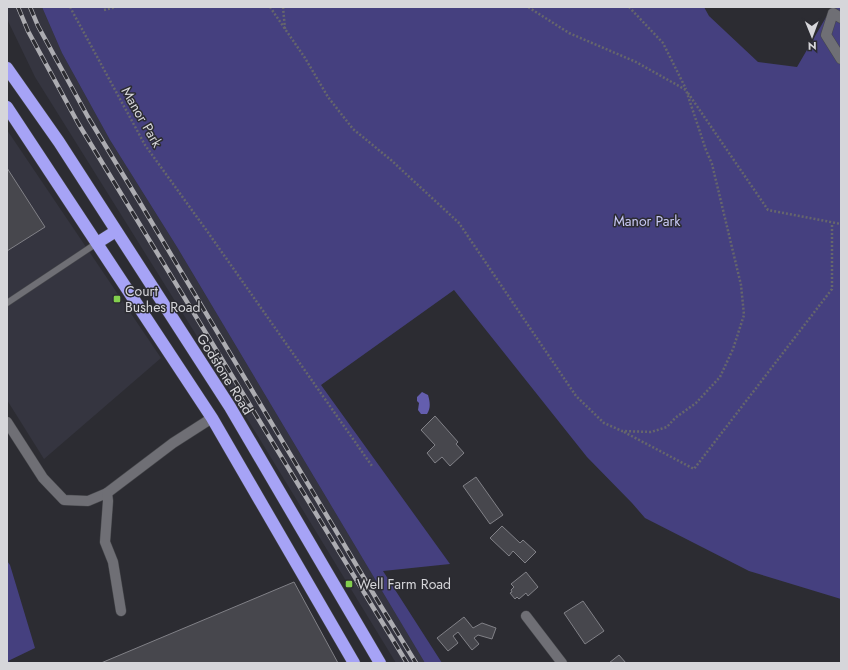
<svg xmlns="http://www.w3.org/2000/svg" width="848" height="670" viewBox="0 0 848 670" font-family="Jost,sans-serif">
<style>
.built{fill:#353540}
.green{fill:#45407f}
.water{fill:#645eae}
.building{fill:#47474d;stroke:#818187}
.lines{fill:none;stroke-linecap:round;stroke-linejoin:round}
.lane-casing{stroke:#46474b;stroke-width:7}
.street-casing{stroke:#46474b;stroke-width:11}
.highway-casing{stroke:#46474b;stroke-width:13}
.path{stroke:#66666c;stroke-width:2.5;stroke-dasharray:2 2;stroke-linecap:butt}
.lane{stroke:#6f6f75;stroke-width:6}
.street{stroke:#6f6f75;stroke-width:10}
.highway{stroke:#a6a3f6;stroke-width:12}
.rail-casing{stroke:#acacb1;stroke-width:4.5}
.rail{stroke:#2c2c32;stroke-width:3;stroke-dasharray:9;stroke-linecap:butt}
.poi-dot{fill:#83d04e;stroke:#2c2c32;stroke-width:1.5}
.labels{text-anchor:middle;stroke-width:3;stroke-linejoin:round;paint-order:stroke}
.street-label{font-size:14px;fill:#d6d6da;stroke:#2c2c32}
.park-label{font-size:14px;fill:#c8c8f4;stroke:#2c2c32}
.poi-label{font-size:14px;fill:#d6d6da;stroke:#2c2c32;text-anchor:start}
</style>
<rect width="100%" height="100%" fill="#2c2c32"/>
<g class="built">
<polygon points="7,7 42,7 62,53 110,140 177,247 425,663 396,663 195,333 35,77 7,19"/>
<polygon points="7,130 161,358 44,459 7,400"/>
</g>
<g class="green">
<polygon points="42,7 704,7 709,16 758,62 797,67 832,7 841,7 841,599 749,571 645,518 632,503 587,457 454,290 321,385 450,564 383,571 442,663 425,663 177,247 110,140 62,53"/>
<polygon points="7,561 10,565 35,648 8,661 11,663 7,663"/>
</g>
<path class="water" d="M422,392l6,3c2,7 3,13 -1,19h-6l-3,-4 1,-7 -2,-2v-4z"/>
<g class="building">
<polygon points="7,168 45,227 7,251"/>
<polygon points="435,416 458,442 456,444 464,453 450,466 442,457 435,463 427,453 435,445 421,430"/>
<polygon points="476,477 503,515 490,524 463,486"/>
<polygon points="502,526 520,543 523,540 536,552 525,563 513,551 509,556 490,538"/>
<polygon points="526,572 538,587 528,596 526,593 519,599 517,597 515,599 510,593 512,592 511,590 514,587 511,584"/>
<polygon points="294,582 338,663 101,663"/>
<polygon points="583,601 604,631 585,644 564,613"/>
<polygon points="464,617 473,628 482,623 496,628 492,639 478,635 474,638 479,644 472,650 458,632 453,636 458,643 448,651 437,638"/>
<polygon points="619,655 626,663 609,663"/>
</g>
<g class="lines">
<defs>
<polyline id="lane" points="7,303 97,243"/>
<g id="street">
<polyline points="841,18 833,13 826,35 841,59"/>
<polyline points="7,422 43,478 64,500 88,501 107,493 173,443 212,418"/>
<polyline points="107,493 108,501 105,542 113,562 121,611"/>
<polyline points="526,616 562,663"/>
</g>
<g id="highway">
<polyline points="7,68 59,142 230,407 380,663"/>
<polyline points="7,107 212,418 354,663"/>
<polyline points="97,243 116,231"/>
</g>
</defs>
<use href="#lane" class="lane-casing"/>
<use href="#street" class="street-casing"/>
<use href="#highway" class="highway-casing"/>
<g class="path">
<polyline points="70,7 145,145 207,231 372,466"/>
<polyline points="270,7 305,58 328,97 353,129 391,160 459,223 576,396 604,423 622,431 651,432 667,427 675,418 696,403 720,377 733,349 744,315 741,285 712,164 706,150 686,90 636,62 569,33 528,7"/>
<polyline points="283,7 285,29"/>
<polyline points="629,7 663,43 686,89"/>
<polyline points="104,10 116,7"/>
<polyline points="688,93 768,210 841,224"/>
<polyline points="624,432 694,469 832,289 832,223"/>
</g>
<use href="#lane" class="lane"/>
<use href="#street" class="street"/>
<use href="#highway" class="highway"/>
<defs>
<g id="rail">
<polyline points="18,7 28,31 78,123 407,663"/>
<polyline points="30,7 38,26 88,117 139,201 379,603 416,663"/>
</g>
</defs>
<use href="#rail" class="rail-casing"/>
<use href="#rail" class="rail"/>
</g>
<g class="poi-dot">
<rect x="113" y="295" width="8" height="8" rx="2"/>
<rect x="345" y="580" width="8" height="8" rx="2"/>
</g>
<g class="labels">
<g class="street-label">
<text transform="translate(142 117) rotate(60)" y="5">Manor Park</text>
<text transform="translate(225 374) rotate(58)" y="5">Godstone Road</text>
</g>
<g class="park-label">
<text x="647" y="226">Manor Park</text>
</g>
<g class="poi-label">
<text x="125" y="296">Court<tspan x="125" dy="16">Bushes Road</tspan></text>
<text x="357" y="589">Well Farm Road</text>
</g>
</g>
<rect width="848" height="670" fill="none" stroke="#d6d6da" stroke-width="16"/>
<g transform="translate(812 36) rotate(179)" stroke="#2c2c32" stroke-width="3" paint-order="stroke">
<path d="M0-3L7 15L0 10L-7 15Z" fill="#d6d6da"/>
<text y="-6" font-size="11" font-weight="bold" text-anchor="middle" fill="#d6d6da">N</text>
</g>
</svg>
